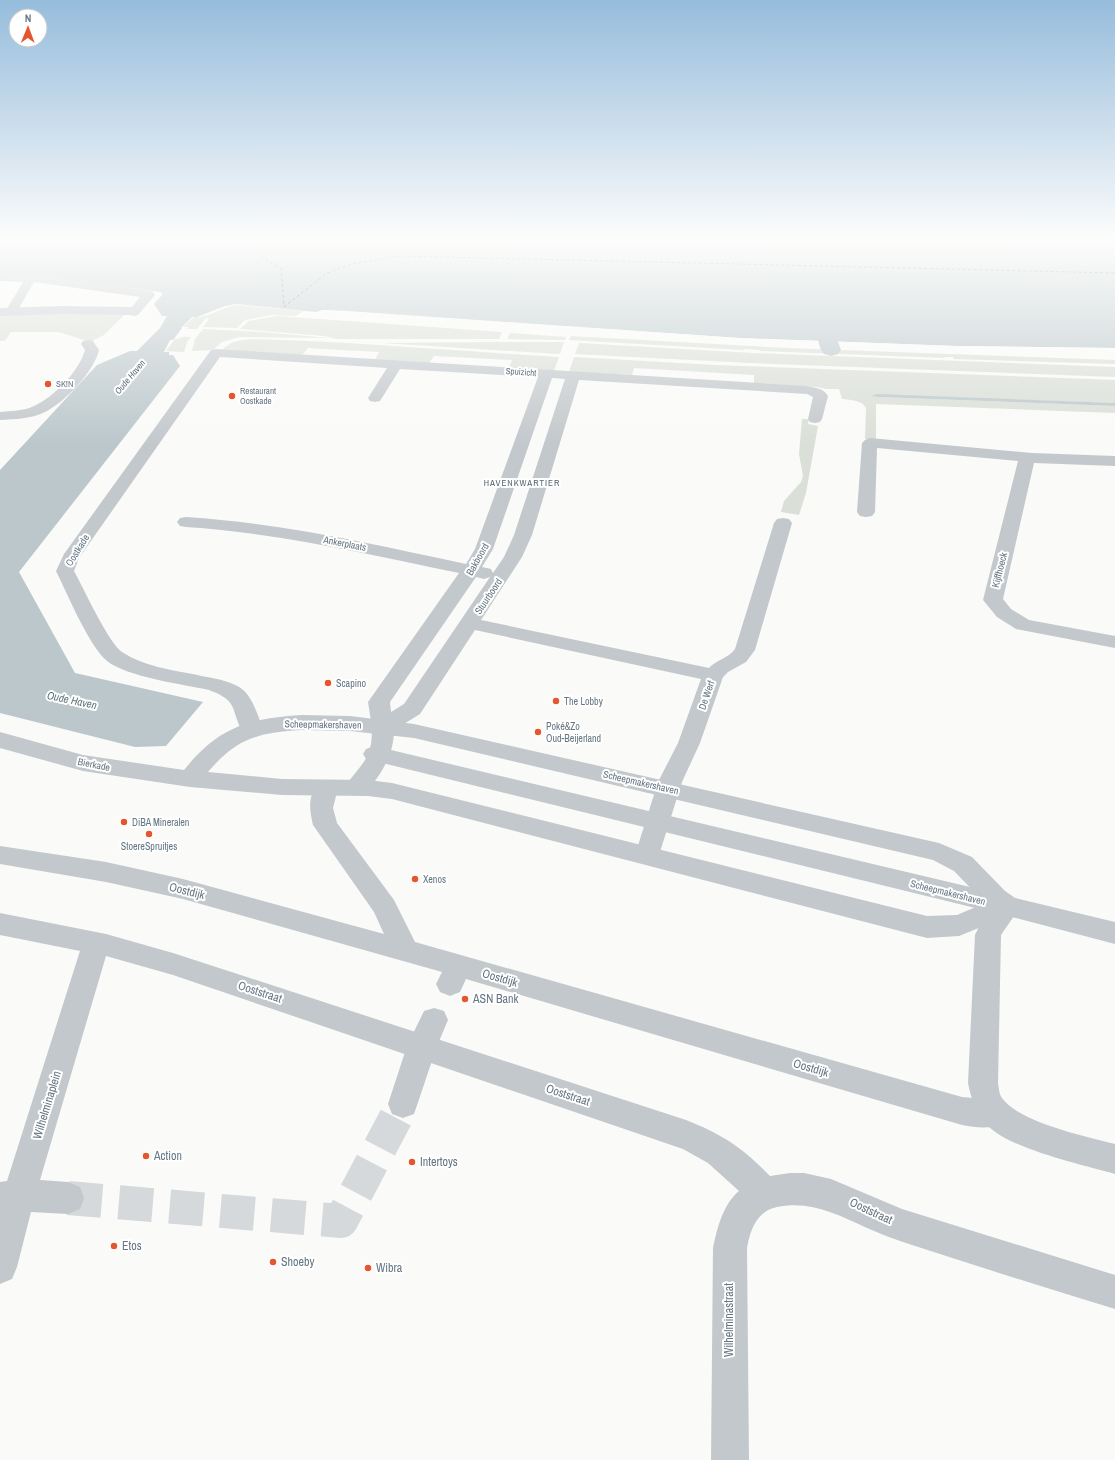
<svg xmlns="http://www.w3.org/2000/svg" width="1115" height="1460" viewBox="0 0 1115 1460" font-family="'Archivo Narrow',sans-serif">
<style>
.green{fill:#dadfd7}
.water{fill:#bbc7cb}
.pier{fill:#fafaf8}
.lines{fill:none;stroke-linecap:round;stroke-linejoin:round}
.canal{fill:#bbc7cb;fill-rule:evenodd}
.ferry{stroke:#60757c;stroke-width:1;stroke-dasharray:3 2.5;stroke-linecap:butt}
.pedestrian-tunnel{stroke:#d5d9db;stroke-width:34;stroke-dasharray:34 17;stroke-linecap:butt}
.pedestrian{fill:#c3c8cc;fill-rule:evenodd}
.minor{fill:#c3c8cc;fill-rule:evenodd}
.tertiary{fill:#c3c8cc;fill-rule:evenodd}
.poi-dot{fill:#e4572e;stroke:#fff;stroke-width:1.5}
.labels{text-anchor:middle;stroke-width:4;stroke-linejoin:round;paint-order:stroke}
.far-street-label{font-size:9px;fill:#657683;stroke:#fff}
.far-water-label{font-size:9px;font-style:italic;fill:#60757c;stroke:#fff}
.far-poi-label{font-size:9px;fill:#657683;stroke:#fff;text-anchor:start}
.far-neighbourhood-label{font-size:9px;letter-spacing:1px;fill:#57646e;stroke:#fff}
.street-label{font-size:10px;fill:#657683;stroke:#fff}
.poi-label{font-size:10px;fill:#657683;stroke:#fff;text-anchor:start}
.water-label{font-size:11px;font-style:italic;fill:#60757c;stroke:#fff}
.near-street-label{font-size:12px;fill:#657683;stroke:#fff}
.near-poi-label{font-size:12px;fill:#657683;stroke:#fff;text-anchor:start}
</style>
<rect width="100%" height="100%" fill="#fafaf8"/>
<g class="green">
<path d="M236,305l67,6 -7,5 -25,-1 -26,5 -8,8 -34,-1 6,-8 -3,-1 -9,11h-10l2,-2h-6l11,-10c14,1 28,-9 42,-12z"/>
<polygon points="71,313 125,314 104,335 90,342 59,332 11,332 5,341 0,341 0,315"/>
<polygon points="277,316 502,332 499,339 336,339 324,336 240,329 249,321"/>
<polygon points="203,329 261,332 328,338 239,337 222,342 213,350 192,351 195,339"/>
<polygon points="510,333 566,337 565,340 507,339"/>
<polygon points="571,336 786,348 1115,360 1115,364 954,359 953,357 944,357 945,358 759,351 760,350 745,349 743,350 569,340"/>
<polygon points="181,337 191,337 187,342 184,352 166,351 175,339 179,339"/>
<path d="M255,339c101,3 202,12 304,18l-5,14 -45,-3 3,-8 -78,-4 -5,7 -54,-3 4,-8 -71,-4 -6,7 -80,-4c7,-11 21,-11 33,-12z"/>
<polygon points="498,342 564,342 560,354 382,343"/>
<polygon points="579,343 753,353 1115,367 1115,377 750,363 575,354"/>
<path d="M574,357l141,8 400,15v23l-244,-8 7,2 237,9v7l-239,-9v35h-11l1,-31c-4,-8 -15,-8 -24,-9l-3,-10h-13l-9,-2 -63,-4v-8l-120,-7 -2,7 -63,-3z"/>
<polygon points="802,419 809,419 808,424 818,426 806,493 799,515 781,512 784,501 801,482 803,476 799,454"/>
</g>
<g class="water">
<polygon points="0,241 1115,241 1115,348 956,346 740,338 348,311 324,310 316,312 236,304 225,306 197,317 192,317 181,328 182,328 173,340 170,340 164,352 169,352 169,355 173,355 180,366 19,572 75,673 203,702 166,746 135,747 0,713 0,470 97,365 130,351 137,351 160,328 167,316 162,316 154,304 163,294 160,292 28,275 0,274"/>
<polygon points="877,394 1115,403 1115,406 878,397 871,396"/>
</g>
<polygon class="pier" points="322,310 740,338 956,346 1115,348 1115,350 956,348 740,340 348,313 324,312 314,314"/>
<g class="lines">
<polygon class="canal" points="814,295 821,297 823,301 841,350 838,354 831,356 824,354 821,350 805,301 807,297"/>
<g class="ferry">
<polyline points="210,241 242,244 281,269 284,306"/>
<polyline points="284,307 327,273 352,264 400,256 1115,273"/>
</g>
<polyline class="pedestrian-tunnel" points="68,1198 341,1221 403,1104"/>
<g class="pedestrian">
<polygon points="0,273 42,275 149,291 153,292 155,295 138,315 134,316 126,314 124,311 126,308 131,308 140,297 34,282 15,315 7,315 5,312 23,282 0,281"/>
<polygon points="374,746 1008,896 1017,899 1021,906 1017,913 1008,916 366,759 363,754 366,749"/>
<path d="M326,780l8,2 4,6 -5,20 4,15 57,77 21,42 547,155c15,2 30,0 44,6l4,10 -4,10c-15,6 -28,5 -44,2l-496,-146 -6,13 -10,4 -10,-4 -4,-8 6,-12 -259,-73 -77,-17 -106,-18v-18l106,16 77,17 201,55 -10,-22 -61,-87c-4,-17 -5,-27 5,-43z"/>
<polygon points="434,1008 444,1011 448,1020 437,1046 414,1114 403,1118 392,1114 388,1104 407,1046 424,1011"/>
<polygon points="60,1048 70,1052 75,1061 40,1180 68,1182 80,1187 84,1198 80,1209 68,1214 31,1212 17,1267 12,1279 0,1284 0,1182 7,1181 45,1061 50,1052"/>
</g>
<g class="minor">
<polygon points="61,306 130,307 134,308 136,311 134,314 130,315 61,314 0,316 0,308"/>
<path d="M88,340l5,1 6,9c-5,22 -34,52 -54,62 -13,7 -30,7 -45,8v-8c11,-1 24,-1 34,-6 19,-8 46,-36 51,-56l-4,-6 2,-3z"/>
<path d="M216,349l591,37c9,2 16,2 21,10l-6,23 -2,3 -5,1 -5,-1 -2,-3 5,-22 -6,-3 -228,-14 -47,155 -10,22 -41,63 228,48c7,-8 20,-10 26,-19l39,-126 3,-4 6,-1 6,1 3,4 -37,127 -9,12 -18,10 -5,5 -23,66 -18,39 -23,73 -3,7 -9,2 -9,-2 -3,-7 23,-73 20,-39 23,-64 -226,-49 -55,84 -26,16c0,21 -9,38 -22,55 -3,3 -6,7 -9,9 -5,3 -10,1 -15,0l-4,-6c6,-10 15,-18 21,-28 11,-17 6,-39 3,-58l91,-129c-91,-19 -180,-40 -273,-46l-6,-1 -3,-4 3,-4 6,-1c95,6 187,27 280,47l9,-15 63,-172 -138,-8 -20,32 -5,1 -5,-1 -2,-3 19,-30 -167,-11 -141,201 -5,13c10,18 34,71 48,81 24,16 58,19 85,25 11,2 26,5 35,12 11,9 16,27 21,40l-3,5 -8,2 -8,-2c-15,-24 -3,-32 -35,-44 -27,-6 -82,-13 -102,-29 -18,-15 -40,-68 -51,-90l8,-17 147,-204zM552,378l13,1 -51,156 -10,22 -11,16 -2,-4 -9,-2 11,-18zM476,577l8,2 6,-2 -86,127 -13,8 -1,-10z"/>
<polygon points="870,438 1032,453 1115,456 1115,466 1034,463 1003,599 1011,609 1029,620 1115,636 1115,648 1016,629 997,617 983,600 1018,461 877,448 875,512 872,516 866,517 860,516 857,512 862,443 865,440"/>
<path d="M1008,896l9,3 4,7 -20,29 -3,148c1,5 1,11 4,15 18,25 83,38 113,46v30c-33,-9 -103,-25 -126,-47 -12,-12 -18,-28 -21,-44l7,-148c8,-16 15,-33 33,-39z"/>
<path d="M0,913l106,21 67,19 513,167c36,14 57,28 84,56l20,-3h14l27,6 71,30 213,66v34c-68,-21 -136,-42 -203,-64 -16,-5 -31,-11 -45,-17 -30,-14 -57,-28 -90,-21 -20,4 -27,23 -30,41l2,212h-38l2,-212c4,-19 10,-44 26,-57l-31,-28 -25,-14 -510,-174 -67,-19 -31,105 -5,9 -10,4 -10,-4 -5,-9 35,-110 -80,-16z"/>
</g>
<path class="tertiary" d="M301,715l49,1 64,8 525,119 33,14 33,34 10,7 100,24v22l-107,-28 -49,20 -32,2 -535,-139 -24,-3 -86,-1 -92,-8 -107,-16 -83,-23v-16l83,23 101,15c35,-43 63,-51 117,-55zM301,730l49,1 64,7 519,122 21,11 31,32 -28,12 -30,1 -535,-133 -24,-3 -86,-1 -74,-7c29,-34 49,-39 93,-42z"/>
</g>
<linearGradient id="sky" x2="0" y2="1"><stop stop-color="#96bcdc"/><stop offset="0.54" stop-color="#fdfdfc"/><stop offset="1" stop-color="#fdfdfc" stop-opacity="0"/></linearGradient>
<rect width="1115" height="445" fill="url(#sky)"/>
<g class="poi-dot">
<circle cx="48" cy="384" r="4"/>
<circle cx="232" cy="396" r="4"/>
<circle cx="328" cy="683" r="4"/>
<circle cx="556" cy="701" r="4"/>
<circle cx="538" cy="732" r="4"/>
<circle cx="124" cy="822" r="4"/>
<circle cx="149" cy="834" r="4"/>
<circle cx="415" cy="879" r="4"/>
<circle cx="465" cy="999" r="4"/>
<circle cx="146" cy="1156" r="4"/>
<circle cx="412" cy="1162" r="4"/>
<circle cx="114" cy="1246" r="4"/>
<circle cx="273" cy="1262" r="4"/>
<circle cx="368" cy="1268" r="4"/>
</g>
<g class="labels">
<g class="far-street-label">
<text transform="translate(521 372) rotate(4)" y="3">Spuizicht</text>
</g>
<g class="far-water-label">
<text transform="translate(130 377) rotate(-50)" y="3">Oude Haven</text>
</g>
<g class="far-poi-label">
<text x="56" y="387">SK!N</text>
<text x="240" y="394">Restaurant<tspan x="240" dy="10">Oostkade</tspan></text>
</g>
<g class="far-neighbourhood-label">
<text x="522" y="486">HAVENKWARTIER</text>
</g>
<g class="street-label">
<text transform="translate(345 543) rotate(11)" y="4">Ankerplaats</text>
<text transform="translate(77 550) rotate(-58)" y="4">Oostkade</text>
<text transform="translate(477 559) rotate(-60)" y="4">Bakboord</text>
<text transform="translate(999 570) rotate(-76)" y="4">Kijffhoeck</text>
<text transform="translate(488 596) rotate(-56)" y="4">Stuurboord</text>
<text transform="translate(706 695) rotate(-71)" y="4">De Werf</text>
<text transform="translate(323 724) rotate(1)" y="4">Scheepmakershaven</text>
<text transform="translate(94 764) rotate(11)" y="4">Bierkade</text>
<text transform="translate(641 782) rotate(13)" y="4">Scheepmakershaven</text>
<text transform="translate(948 892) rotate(14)" y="4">Scheepmakershaven</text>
</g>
<g class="poi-label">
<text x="336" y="687">Scapino</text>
<text x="564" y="705">The Lobby</text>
<text x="546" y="730">Poké&amp;Zo<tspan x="546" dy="12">Oud-Beijerland</tspan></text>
<text x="132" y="826">DiBA Mineralen</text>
<text x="149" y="850" text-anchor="middle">StoereSpruitjes</text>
<text x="423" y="883">Xenos</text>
</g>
<g class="water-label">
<text transform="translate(72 700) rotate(12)" y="4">Oude Haven</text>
</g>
<g class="near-street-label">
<text transform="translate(187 891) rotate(14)" y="4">Oostdijk</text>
<text transform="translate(500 978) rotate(16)" y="4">Oostdijk</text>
<text transform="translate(260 992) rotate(18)" y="4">Ooststraat</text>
<text transform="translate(811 1068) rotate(16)" y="4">Oostdijk</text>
<text transform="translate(568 1095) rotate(18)" y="4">Ooststraat</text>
<text transform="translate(47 1105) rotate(-73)" y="4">Wilhelminaplein</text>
<text transform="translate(871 1211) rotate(25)" y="4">Ooststraat</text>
<text transform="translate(729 1320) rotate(-90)" y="4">Wilhelminastraat</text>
</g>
<g class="near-poi-label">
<text x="473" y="1003">ASN Bank</text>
<text x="154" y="1160">Action</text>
<text x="420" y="1166">Intertoys</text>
<text x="122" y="1250">Etos</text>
<text x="281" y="1266">Shoeby</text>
<text x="376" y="1272">Wibra</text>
</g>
</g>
<g transform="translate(28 28) rotate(1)"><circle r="19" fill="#ffffff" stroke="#c1c8cd"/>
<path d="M0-3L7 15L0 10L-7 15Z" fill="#e4572e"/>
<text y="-6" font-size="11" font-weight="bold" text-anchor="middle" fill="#657683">N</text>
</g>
</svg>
